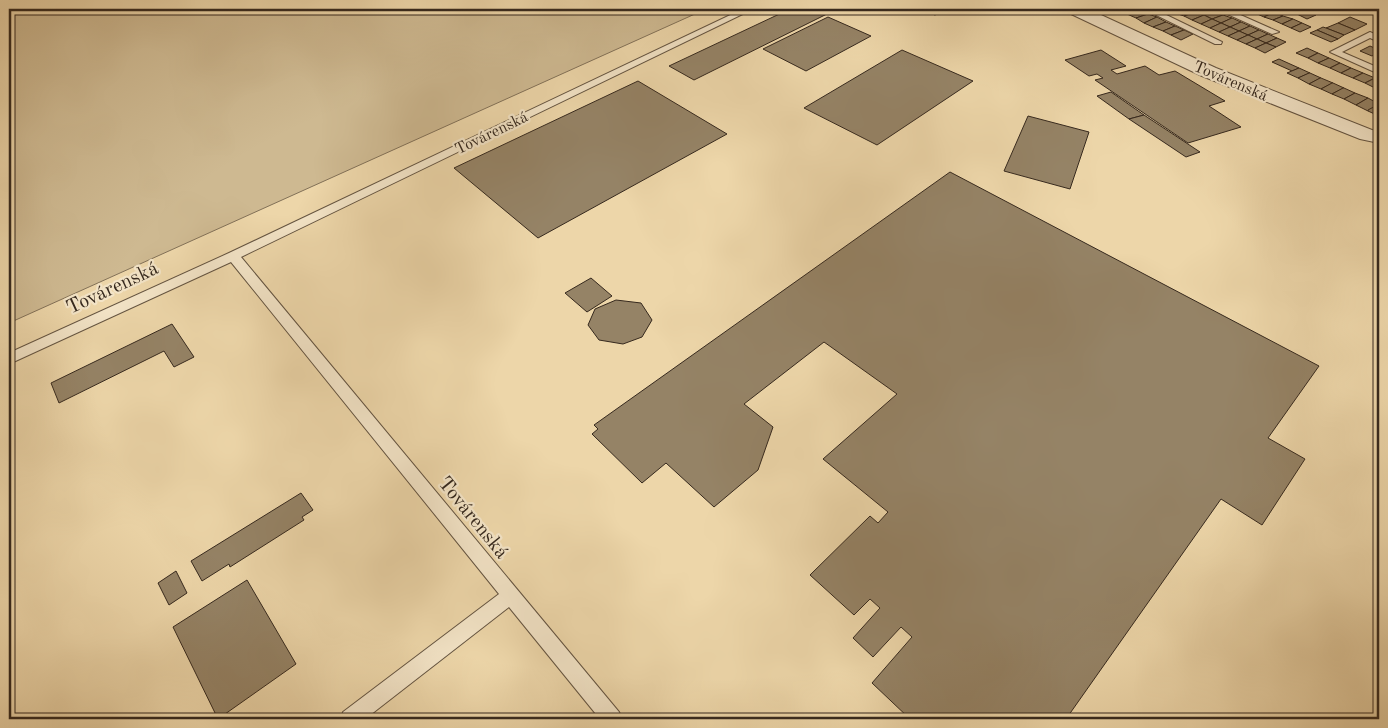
<svg xmlns="http://www.w3.org/2000/svg" width="1388" height="728" viewBox="0 0 1388 728" font-family="'Old Standard TT',serif">
<style>
.green{fill:#ceb991;stroke:#827158}
.building{fill:#958366;stroke:#36291e}
.lines{fill:none;stroke-linecap:round;stroke-linejoin:round}
.service-casing{stroke:#645441;stroke-width:2}
.minor-casing{stroke:#645441;stroke-width:2}
.service{fill:#f3e4c7;fill-rule:evenodd}
.minor{fill:#f3e4c7;fill-rule:evenodd}
.labels{text-anchor:middle;stroke-width:4.5;stroke-linejoin:round;paint-order:stroke}
.far-street-label{font-size:16px;fill:#36291e;stroke:#f3e4c7}
.street-label{font-size:20px;fill:#36291e;stroke:#f3e4c7}
</style>
<rect width="100%" height="100%" fill="#edd6a9"/>
<filter id="stains"><feTurbulence type="fractalNoise" baseFrequency=".004" numOctaves="4"/><feColorMatrix values="0 0 0 0 .2 0 0 0 0 .09 0 0 0 0 .02 0 0 0 .5 -.17"/></filter>
<radialGradient id="worn" r=".72"><stop offset=".6" stop-color="#630" stop-opacity="0"/><stop offset="1" stop-color="#630" stop-opacity=".3"/></radialGradient>
<polygon class="green" points="9,9 706,9 9,323"/>
<g class="building">
<polygon points="790,9 837,9 694,80 669,66"/>
<polygon points="919,9 946,9 935,15"/>
<polygon points="1122,9 1137,9 1139,10 1127,14 1118,10"/>
<polygon points="1185,9 1189,9 1196,12 1184,16 1175,13"/>
<polygon points="1202,9 1210,9 1215,11 1204,15 1196,12"/>
<polygon points="1264,9 1267,9 1274,12 1264,17 1255,13"/>
<polygon points="1293,9 1303,9 1316,15 1307,19 1289,10"/>
<polygon points="1139,10 1148,14 1136,18 1127,14"/>
<polygon points="1215,11 1223,15 1212,19 1204,15"/>
<polygon points="1196,12 1204,15 1192,20 1184,16"/>
<polygon points="1274,12 1283,16 1273,20 1264,17"/>
<polygon points="1148,14 1157,17 1144,23 1136,18"/>
<polygon points="1204,15 1212,19 1201,24 1192,20"/>
<polygon points="1223,15 1232,18 1221,23 1212,19"/>
<polygon points="1283,16 1293,19 1282,24 1273,20"/>
<polygon points="828,17 871,36 806,71 763,49"/>
<polygon points="1157,17 1166,22 1153,27 1144,23"/>
<polygon points="1350,17 1367,24 1355,30 1338,23"/>
<polygon points="1232,18 1241,22 1230,27 1221,23"/>
<polygon points="1212,19 1221,23 1210,28 1201,24"/>
<polygon points="1293,19 1302,23 1291,28 1282,24"/>
<polygon points="1166,22 1175,26 1163,31 1153,27"/>
<polygon points="1241,22 1250,26 1239,31 1230,27"/>
<polygon points="1221,23 1230,27 1219,32 1210,28"/>
<polygon points="1302,23 1311,27 1300,32 1291,28"/>
<polygon points="1338,23 1355,30 1344,35 1326,28"/>
<polygon points="1175,26 1184,30 1171,35 1163,31"/>
<polygon points="1250,26 1259,30 1248,35 1239,31"/>
<polygon points="1230,27 1239,31 1228,36 1219,32"/>
<polygon points="1323,27 1326,28 1344,35 1338,39 1317,30"/>
<polygon points="1184,30 1193,34 1181,40 1171,35"/>
<polygon points="1259,30 1268,34 1257,39 1248,35"/>
<polygon points="1317,30 1338,39 1331,42 1310,33"/>
<polygon points="1239,31 1248,35 1237,40 1228,36"/>
<polygon points="1268,34 1277,38 1266,43 1257,39"/>
<polygon points="1248,35 1257,39 1246,44 1237,40"/>
<polygon points="1277,38 1286,42 1276,47 1266,43"/>
<polygon points="1257,39 1266,43 1255,48 1246,44"/>
<polygon points="1266,43 1276,47 1265,53 1255,48"/>
<polygon points="1370,46 1379,50 1379,52 1372,56 1360,51"/>
<polygon points="1307,48 1318,53 1308,58 1296,53"/>
<polygon points="902,50 973,81 877,145 804,108"/>
<polygon points="1101,50 1126,66 1111,70 1117,74 1145,66 1159,75 1175,71 1225,101 1209,106 1241,127 1188,143 1095,80 1103,78 1097,74 1089,76 1065,60"/>
<polygon points="1318,53 1329,58 1318,63 1308,58"/>
<polygon points="1329,58 1340,63 1330,68 1318,63"/>
<polygon points="1279,59 1299,68 1292,71 1272,62"/>
<polygon points="1340,63 1351,68 1341,73 1330,68"/>
<polygon points="1299,68 1310,73 1298,78 1287,73"/>
<polygon points="1351,68 1363,73 1353,78 1341,73"/>
<polygon points="1309,73 1310,73 1321,78 1309,84 1298,78"/>
<polygon points="1363,73 1375,78 1365,83 1353,78"/>
<polygon points="1320,78 1321,78 1333,83 1321,89 1309,84"/>
<polygon points="1375,78 1379,80 1379,87 1377,89 1365,83"/>
<polygon points="638,81 727,134 538,238 454,168"/>
<polygon points="1332,83 1333,83 1344,88 1332,94 1321,89"/>
<polygon points="1343,88 1344,88 1355,93 1344,99 1332,94"/>
<polygon points="1111,92 1144,115 1129,119 1097,96"/>
<polygon points="1355,93 1368,98 1356,105 1344,99"/>
<polygon points="1368,98 1379,104 1368,111 1356,105"/>
<polygon points="1379,104 1379,116 1368,111 1368,110"/>
<polygon points="1144,115 1200,152 1186,157 1129,119"/>
<polygon points="1028,116 1089,132 1070,189 1004,171"/>
<polygon points="950,172 1319,366 1268,438 1305,459 1262,525 1221,499 1066,719 910,719 872,683 912,637 901,627 873,657 853,638 880,608 870,599 854,615 810,575 870,516 878,523 888,512 823,459 897,394 824,342 744,404 773,427 758,470 714,507 666,463 642,483 592,434 598,429 594,425"/>
<polygon points="591,278 612,296 587,312 565,293"/>
<polygon points="616,300 641,303 652,320 642,337 623,344 599,340 588,325 595,309"/>
<polygon points="172,324 194,357 174,367 164,351 59,403 51,383"/>
<polygon points="301,493 313,510 302,517 304,520 230,567 229,564 202,581 191,561"/>
<polygon points="176,571 187,593 169,605 158,583"/>
<polygon points="247,580 296,664 218,719 173,627"/>
</g>
<g class="lines">
<defs>
<g id="service">
<polygon points="743,9 753,9 241,257 619,712 622,719 600,719 509,607 365,719 341,719 343,712 499,594 231,262 9,364 9,353 229,253"/>
<polygon points="1091,9 1102,9 1086,17 1082,14"/>
<polygon points="1144,9 1154,9 1222,42 1221,44 1215,44"/>
<polygon points="1216,9 1227,9 1279,32 1272,34"/>
<polygon points="1370,32 1379,36 1379,42 1370,38 1342,52 1379,68 1379,74 1330,52"/>
</g>
<polygon id="minor" points="1067,9 1088,9 1216,68 1372,130 1379,131 1379,143 1360,139 1202,76 1069,13"/>
</defs>
<use href="#service" class="service-casing"/>
<use href="#minor" class="minor-casing"/>
<use href="#service" class="service"/>
<use href="#minor" class="minor"/>
</g>
<g class="labels">
<g class="far-street-label">
<text transform="translate(1231 80) rotate(23)" y="6">Továrenská</text>
<text transform="translate(491 132) rotate(-26)" y="6">Továrenská</text>
</g>
<g class="street-label">
<text transform="translate(112 287) rotate(-25)" y="7">Továrenská</text>
<text transform="translate(474 517) rotate(51)" y="7">Továrenská</text>
</g>
</g>
<rect width="1388" height="728" fill="none" stroke="#edd6a9" stroke-width="30"/>
<rect x="10" y="10" width="1368" height="708" fill="none" stroke="#36291e" stroke-width="2.5"/>
<rect x="15" y="15" width="1358" height="698" fill="none" stroke="#36291e"/>
<rect width="100%" height="100%" filter="url(#stains)"/>
<rect width="100%" height="100%" fill="url(#worn)"/>
</svg>
